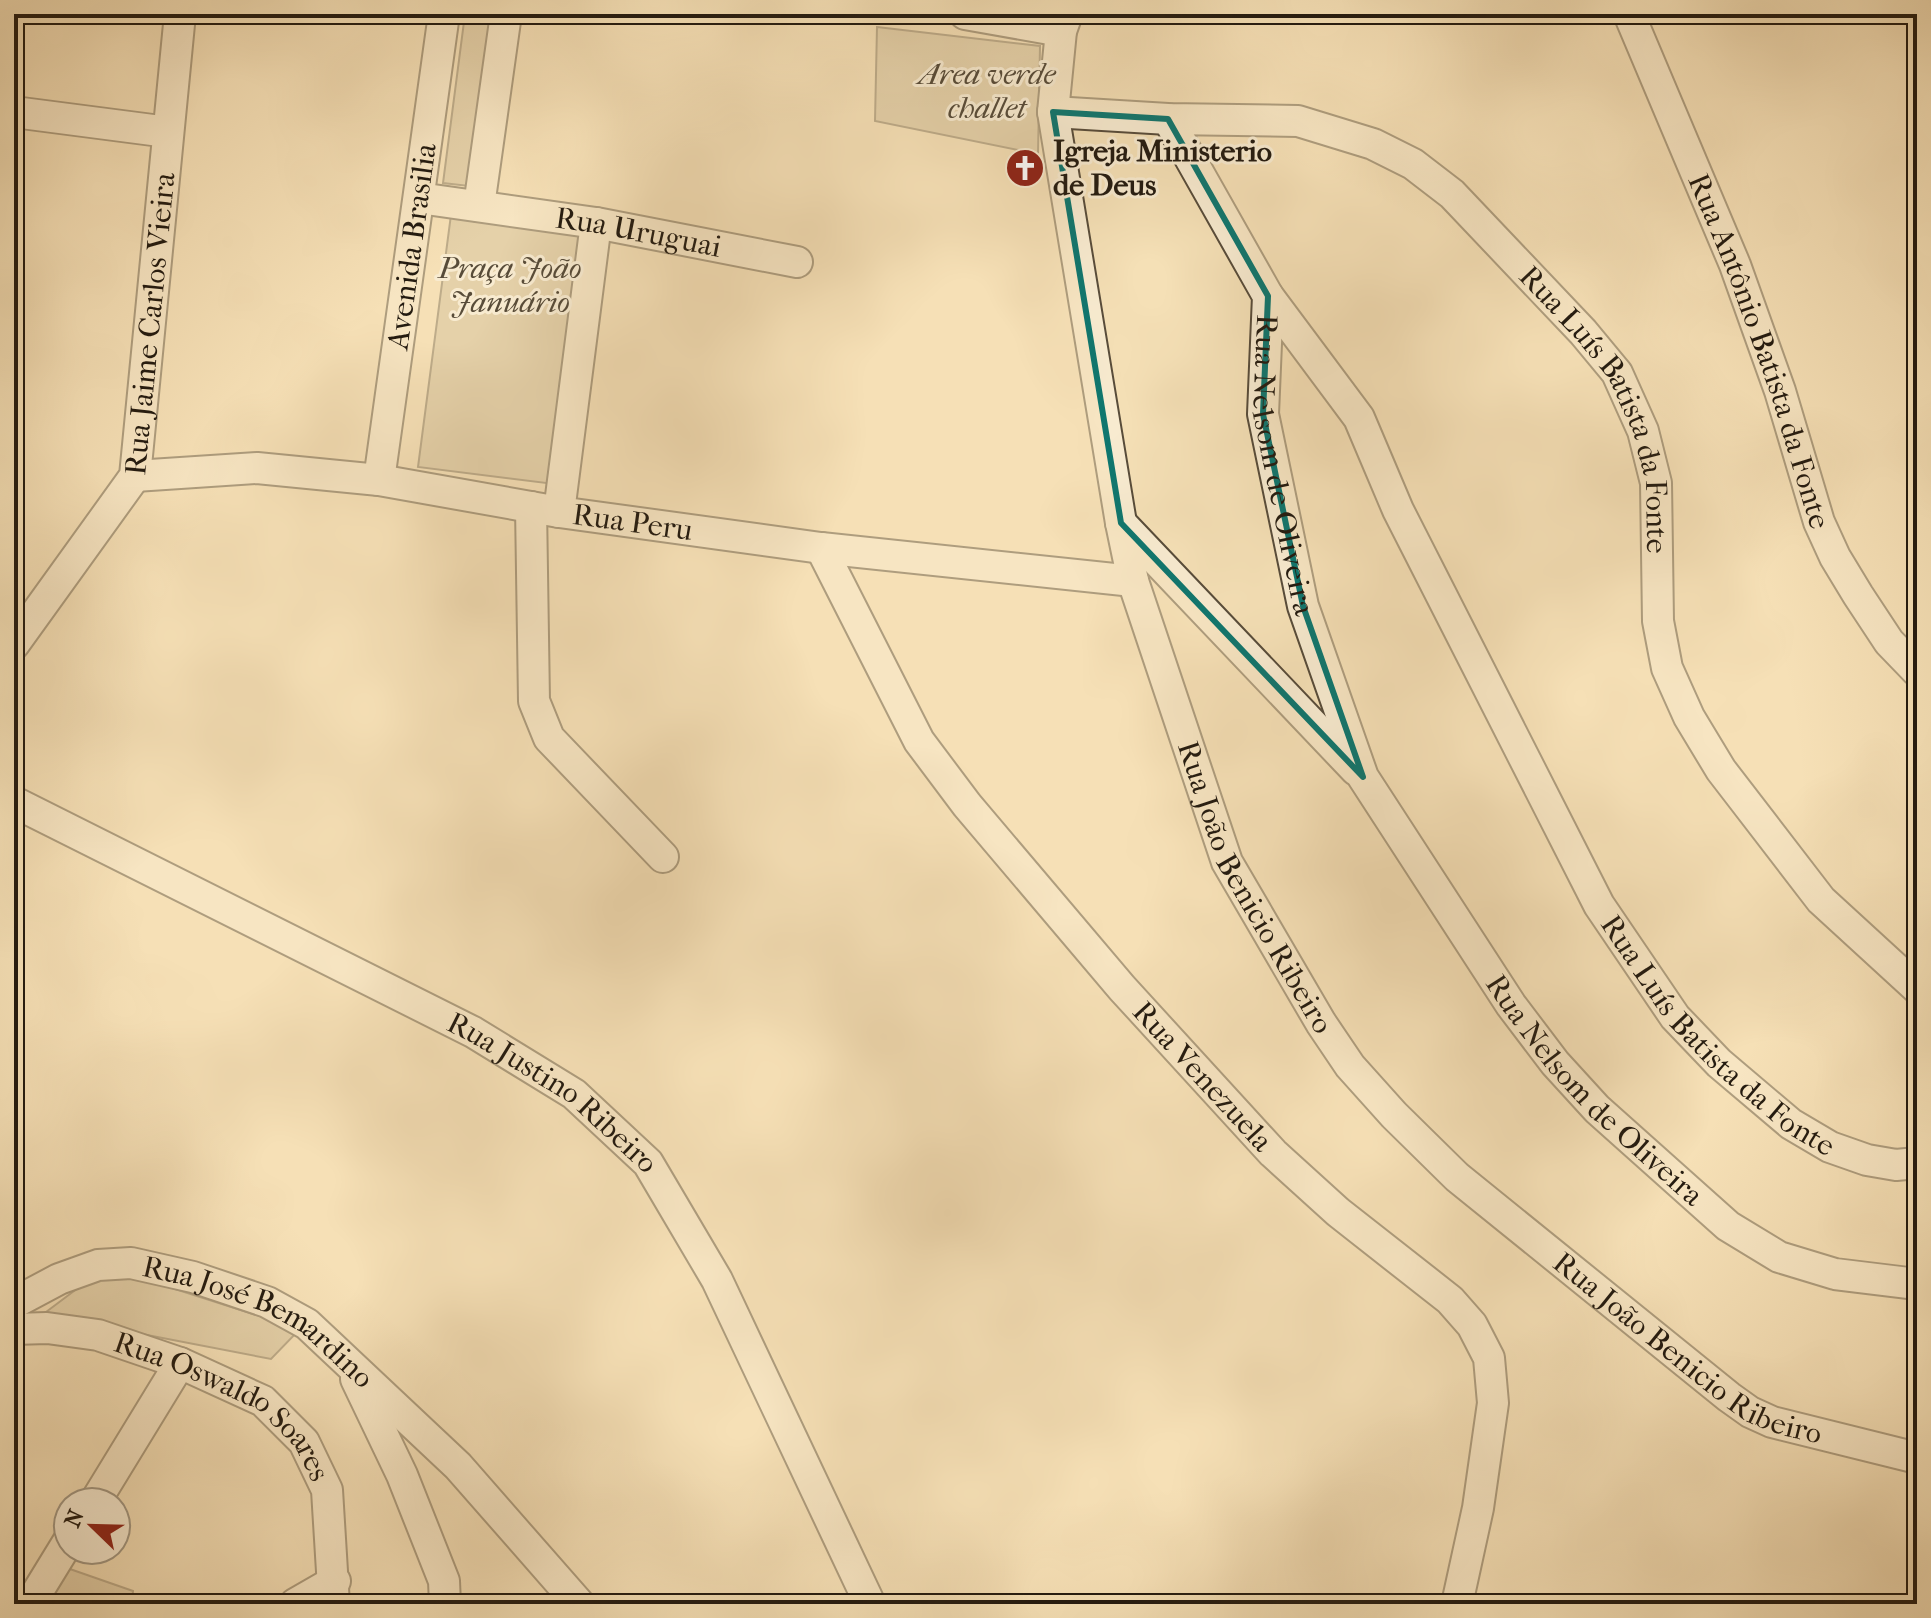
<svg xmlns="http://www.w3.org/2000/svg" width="1931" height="1618" viewBox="0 0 1931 1618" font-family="'IM FELL French Canon',serif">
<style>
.green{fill:#d1bf9a;stroke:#7a6d55;stroke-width:2}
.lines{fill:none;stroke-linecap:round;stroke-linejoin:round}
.minor-casing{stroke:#584c3a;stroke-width:34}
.minor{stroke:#f8ebd0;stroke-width:30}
.marked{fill:none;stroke:#0f766e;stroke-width:6;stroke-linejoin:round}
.labels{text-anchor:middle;stroke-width:6;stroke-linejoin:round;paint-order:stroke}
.park-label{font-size:30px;font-style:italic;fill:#584c39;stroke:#f8ebd0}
.poi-label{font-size:30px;font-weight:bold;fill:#241b10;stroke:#f8ebd0;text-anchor:start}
.street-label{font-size:30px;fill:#241b10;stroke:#f8ebd0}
</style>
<rect width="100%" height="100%" fill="#f5e0b6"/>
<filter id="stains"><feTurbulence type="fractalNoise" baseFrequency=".0025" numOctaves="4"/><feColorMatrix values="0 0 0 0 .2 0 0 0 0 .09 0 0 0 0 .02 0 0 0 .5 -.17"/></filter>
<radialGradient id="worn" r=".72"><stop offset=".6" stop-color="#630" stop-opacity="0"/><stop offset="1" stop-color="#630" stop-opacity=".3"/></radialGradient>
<g class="green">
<polygon points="465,14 492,14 469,186 443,183"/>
<polygon points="877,27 1040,46 1038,154 875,121"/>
<polygon points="452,207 588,224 554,484 418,467"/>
<polygon points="106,1267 300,1329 271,1359 90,1324 46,1312"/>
<polygon points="67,1568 133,1591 132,1604 49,1604"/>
</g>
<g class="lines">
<defs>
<g id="minor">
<polyline points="965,14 1061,31"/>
<path id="s1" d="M1067,14l-6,17 -8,81 68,411 12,58 94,281 94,161 29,43 44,49 63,62 272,220 21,15 22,10 145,36"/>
<path id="s2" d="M1629,14l106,251 45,126 39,131 16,35 23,38 31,47 28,29"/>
<polyline points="14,112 168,132"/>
<path id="s3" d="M1053,112l115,7 130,2 75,23 40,20 39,30 131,138 34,41 26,58 13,52 2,138 9,47 22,49 32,53 100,130 96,88"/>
<path id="s4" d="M1168,119l100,177 -5,118 40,192 60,171 148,228 44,58 42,46 131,117 51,31 56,17 82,10"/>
<path id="s5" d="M419,198l177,25 201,39"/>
<polyline points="479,206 506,14"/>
<path id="s6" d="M1268,296l91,122 39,92 201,395 76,112 44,46 72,61 39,23 37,13 29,5 21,-2"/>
<path id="s7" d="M135,476l122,-8 122,12 180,32 262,36 312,33"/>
<path id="s8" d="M379,480l65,-466"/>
<polyline points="531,507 534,701 549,738 663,857"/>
<polyline points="559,512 596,223"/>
<polyline points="1121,523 1356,770"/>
<path id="s9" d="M821,548l98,193 48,64 155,183 151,165 65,59 112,88 22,25 17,33 4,45 -15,105 -21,96"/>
<path id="s10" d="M14,644l121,-168 45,-462"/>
<path id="s11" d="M14,802l459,230 101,62 74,69 69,117 153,324"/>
<path id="s12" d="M14,1303l45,-24 39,-14 33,-2 62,14 74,25 40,22 151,142 121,138"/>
<path id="s13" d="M14,1329l33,-1 51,7 82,28 83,38 41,41 23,48 7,114"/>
<polyline points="356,1379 402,1475 444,1581 445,1604"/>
<polyline points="95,1502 180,1363"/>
<polyline points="30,1604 68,1542"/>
<polyline points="295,1604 335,1581"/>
</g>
</defs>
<use href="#minor" class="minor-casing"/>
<use href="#minor" class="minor"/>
</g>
<path d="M0 0H1931V1618H0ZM1053,112l115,7 100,177 -5,118 40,192 60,171 -242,-254z" fill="#f5e0b6" fill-opacity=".55" fill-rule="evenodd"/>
<path class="marked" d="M1053,112l115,7 100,177 -5,118 40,192 60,171 -242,-254z"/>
<defs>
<symbol id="church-disc" viewBox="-11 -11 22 22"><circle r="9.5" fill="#8f2418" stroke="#f8ebd0"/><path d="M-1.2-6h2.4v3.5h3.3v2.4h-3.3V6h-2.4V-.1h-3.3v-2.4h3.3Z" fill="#fff"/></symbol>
</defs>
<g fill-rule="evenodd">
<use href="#church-disc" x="1003" y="146" width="44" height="44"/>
</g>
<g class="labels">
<g class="park-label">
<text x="987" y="84">Area verde<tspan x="987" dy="34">challet</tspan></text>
<text x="510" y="278">Praça João<tspan x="510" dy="34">Januário</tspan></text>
</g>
<g class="poi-label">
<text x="1053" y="161">Igreja Ministerio<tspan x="1053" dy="34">de Deus</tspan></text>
</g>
<g class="street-label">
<text dy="10" stroke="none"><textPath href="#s5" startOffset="222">Rua Uruguai</textPath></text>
<text dy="10" stroke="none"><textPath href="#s8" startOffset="236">Avenida Brasilia</textPath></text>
<text dy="10" stroke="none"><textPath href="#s10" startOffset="360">Rua Jaime Carlos Vieira</textPath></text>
<text dy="10" stroke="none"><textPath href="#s2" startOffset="362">Rua Antônio Batista da Fonte</textPath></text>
<text dy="10" stroke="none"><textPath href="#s3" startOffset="686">Rua Luís Batista da Fonte</textPath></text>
<text dy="10" stroke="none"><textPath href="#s4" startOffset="374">Rua Nelsom de Oliveira</textPath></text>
<text dy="10" stroke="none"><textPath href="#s7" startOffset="502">Rua Peru</textPath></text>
<text dy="10" stroke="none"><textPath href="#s1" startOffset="906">Rua João Benicio Ribeiro</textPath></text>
<text dy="10" stroke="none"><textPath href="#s6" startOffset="874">Rua Luís Batista da Fonte</textPath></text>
<text dy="10" stroke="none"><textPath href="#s9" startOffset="656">Rua Venezuela</textPath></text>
<text dy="10" stroke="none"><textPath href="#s4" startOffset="1090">Rua Nelsom de Oliveira</textPath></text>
<text dy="10" stroke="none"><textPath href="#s11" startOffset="614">Rua Justino Ribeiro</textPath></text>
<text dy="10" stroke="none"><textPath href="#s12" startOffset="268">Rua José Bemardino</textPath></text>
<text dy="10" stroke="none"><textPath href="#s1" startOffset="1554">Rua João Benicio Ribeiro</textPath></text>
<text dy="10" stroke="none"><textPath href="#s13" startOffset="232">Rua Oswaldo Soares</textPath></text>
</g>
</g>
<rect width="1931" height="1618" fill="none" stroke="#f5e0b6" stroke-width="48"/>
<rect x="16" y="16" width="1899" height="1586" fill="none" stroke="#241b10" stroke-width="4"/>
<rect x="24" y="24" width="1883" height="1570" fill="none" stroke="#241b10" stroke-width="2"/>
<g transform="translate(92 1526) rotate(293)"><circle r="38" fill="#f8ebd0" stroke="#a39883" stroke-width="2"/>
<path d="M0-6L14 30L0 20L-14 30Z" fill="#8f2418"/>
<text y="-12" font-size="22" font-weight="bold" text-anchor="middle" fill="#241b10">N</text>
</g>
<rect width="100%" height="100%" filter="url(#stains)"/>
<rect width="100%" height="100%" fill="url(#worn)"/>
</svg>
